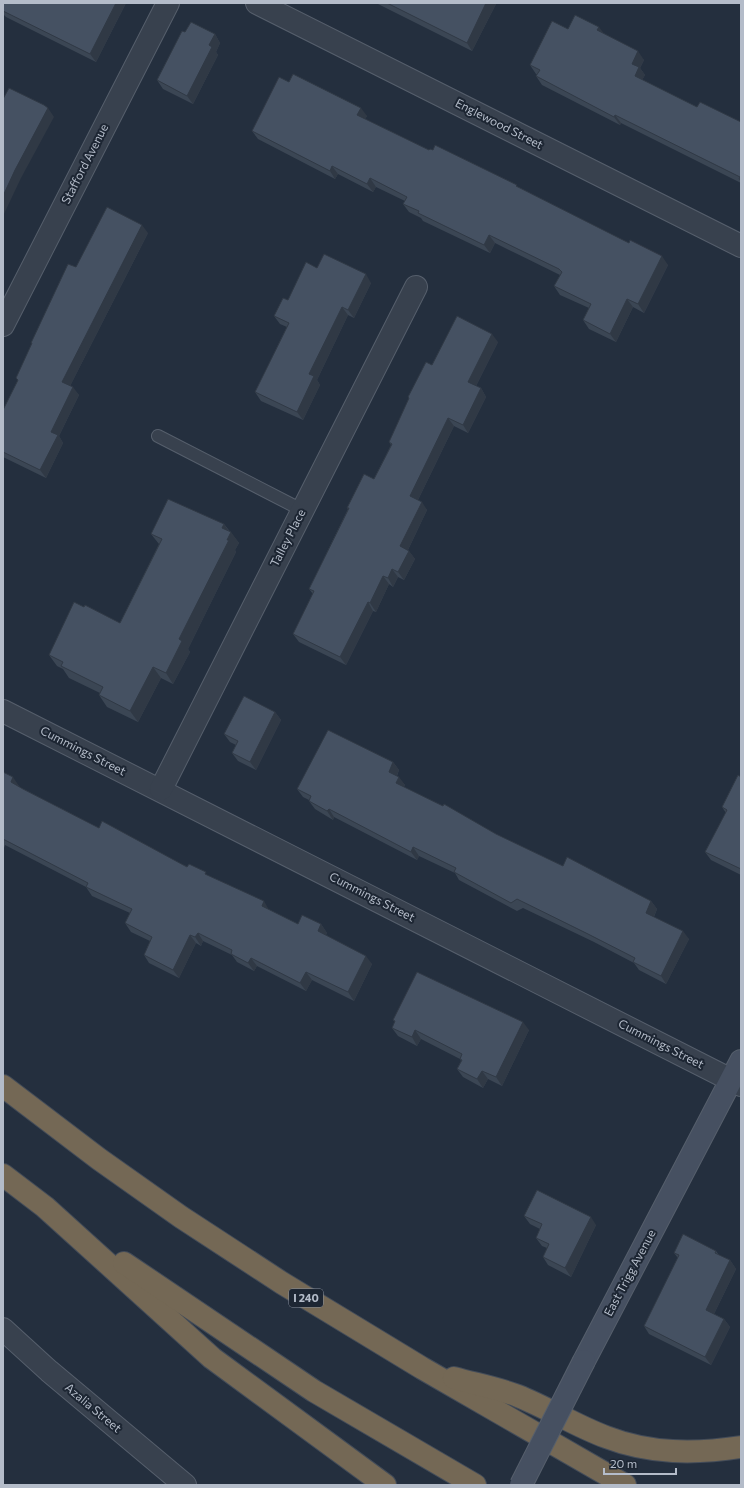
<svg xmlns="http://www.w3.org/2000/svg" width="744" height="1488" viewBox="0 0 744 1488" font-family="Commissioner,sans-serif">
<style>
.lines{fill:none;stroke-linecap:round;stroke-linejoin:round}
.lane-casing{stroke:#565f6c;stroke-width:14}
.street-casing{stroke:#565f6c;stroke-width:24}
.secondary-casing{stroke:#565f6c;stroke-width:24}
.highway-casing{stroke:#434c59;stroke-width:24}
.lane{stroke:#38414e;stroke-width:12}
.street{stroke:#38414e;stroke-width:22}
.secondary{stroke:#465061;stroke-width:22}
.highway{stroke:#746855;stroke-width:22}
.secondary-bridge-casing{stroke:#565f6c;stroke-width:24;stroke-linecap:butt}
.secondary-bridge{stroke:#465061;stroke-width:22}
.wall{fill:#3b4654}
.shaded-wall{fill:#303945}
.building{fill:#455162;stroke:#303945}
.labels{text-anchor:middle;stroke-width:4;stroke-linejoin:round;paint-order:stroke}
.shield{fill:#1d2633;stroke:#878f9c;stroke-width:1}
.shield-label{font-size:11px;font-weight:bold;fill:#b4bcc9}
.street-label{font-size:12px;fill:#b4bcc9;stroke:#1d2633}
</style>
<rect width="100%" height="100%" fill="#242f3e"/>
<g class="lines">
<defs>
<polyline id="lane" points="158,436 302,510"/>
<g id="street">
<polyline points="257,3 741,246"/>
<polyline points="3,325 168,3"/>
<polyline points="3,711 741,1085"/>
<polyline points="161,789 416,287"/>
<polyline points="3,1329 49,1371 185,1485"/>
</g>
<polyline id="secondary" points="584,1361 741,1061"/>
<g id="highway">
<polyline points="3,1086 99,1159 181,1217 282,1283 422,1368 625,1485"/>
<polyline points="3,1175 45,1207 212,1358 385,1485"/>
<polyline points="124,1263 314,1391 475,1485"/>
<path d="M454,1378c21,6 44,10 64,18 30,12 58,30 88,41 44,17 89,17 135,10"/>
</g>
</defs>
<use href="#lane" class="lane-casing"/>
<use href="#street" class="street-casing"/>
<use href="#secondary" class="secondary-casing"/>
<use href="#highway" class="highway-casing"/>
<use href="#lane" class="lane"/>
<use href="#street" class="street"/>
<use href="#secondary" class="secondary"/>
<use href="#highway" class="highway"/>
<defs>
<polyline id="secondary-bridge" points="521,1485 584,1361"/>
</defs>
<use href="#secondary-bridge" class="secondary-bridge-casing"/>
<use href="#secondary-bridge" class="secondary-bridge"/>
</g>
<g class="wall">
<polygon points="3,3 126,3 96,62 6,17 3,14"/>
<polygon points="376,3 496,3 496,4 472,51"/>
<polygon points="568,29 603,33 644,60 640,68 645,75 642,80 697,107 741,122 741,183 621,123 620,125 542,85 536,76 537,74 536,74 530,65"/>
<polygon points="185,32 215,34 220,43 216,52 218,55 193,104 163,89 157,80"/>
<polygon points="289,82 367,116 365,119 429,150 520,188 668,265 644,313 633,307 616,342 589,329 583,320 589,308 560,295 554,286 560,275 495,243 490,253 423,221 421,218 409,212 403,204 405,201 376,187 373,192 338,174 335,179 258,139 252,131"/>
<polygon points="148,233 70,386 79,395 59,436 63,443 46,478 3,457 3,410 18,381 16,378 32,344 31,343 76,267"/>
<polygon points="317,268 371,283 354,318 348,315 317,380 320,385 303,420 261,401 255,392 287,327 280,324 274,316 288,300"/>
<polygon points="498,342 476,386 481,388 486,397 468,433 454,426 418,500 427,510 408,550 415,559 404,580 398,577 393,587 389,584 376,612 373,611 346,665 299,642 293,634 313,594 309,589 348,509 347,508 374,479 391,445 389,442 409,399 408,397 432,365"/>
<polygon points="224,524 239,543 235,550 236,552 188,649 190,652 173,684 161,678 138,722 107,707 99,695 100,693 69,678 63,669 57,666 49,655 120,623 159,544 151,534"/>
<polygon points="275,712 281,720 256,770 238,761 232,753 236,745 230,742 224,734"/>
<polygon points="393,762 399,770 397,776 405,785 404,787 496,834 563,866 651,901 657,909 654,917 689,939 666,984 639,970 634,963 594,942 523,908 517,911 459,880 455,873 419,856 417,860 334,817 333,820 315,809 309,801 309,800 303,797 297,789"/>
<polygon points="3,772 19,786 18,786 23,789 99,828 209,876 269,910 298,924 321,924 327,933 326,935 372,964 354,1001 312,980 306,991 257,966 254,971 237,962 232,955 203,941 201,946 196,943 179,978 149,963 144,955 150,941 131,932 125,923 130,913 92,896 86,887 5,845 4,848 3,848"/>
<polygon points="741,777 741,875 711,860 705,852 726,813 722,807"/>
<polygon points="393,1020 529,1030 502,1086 488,1079 483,1088 463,1077 457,1069 461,1061 460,1059 421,1039 417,1046 398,1036 392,1028 395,1022"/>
<polygon points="524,1216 596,1225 571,1277 548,1265 543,1257 547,1248 542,1246 536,1238 540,1229 530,1224"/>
<polygon points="716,1251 719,1255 730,1260 736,1269 714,1314 724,1319 730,1327 711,1365 649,1334 644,1326 678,1258 674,1253"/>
</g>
<g class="shaded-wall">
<polygon points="116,3 126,3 96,62 90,54"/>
<polygon points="486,3 496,3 496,4 472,51 467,43"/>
<polygon points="599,27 605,35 597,30"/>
<polygon points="215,34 220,43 216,52 218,55 193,104 187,96 209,45"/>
<polygon points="638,51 644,60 640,68 645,75 640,84 635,76 632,64"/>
<polygon points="48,108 54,117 21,178 3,216 3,196 15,170"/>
<polygon points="361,108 367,116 363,123 357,115"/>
<polygon points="615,115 621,123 620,125 614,117"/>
<polygon points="332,166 338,174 335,179 330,171"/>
<polygon points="370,178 376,187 373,192 367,184"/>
<polygon points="142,225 148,233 68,390 62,382"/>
<polygon points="489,235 495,243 490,253 484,245"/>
<polygon points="662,256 668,265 644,313 638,304"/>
<polygon points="366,274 371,283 354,318 348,310"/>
<polygon points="627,299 633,307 616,342 610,334"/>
<polygon points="342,307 348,315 317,380 320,385 303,420 297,412 309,374"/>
<polygon points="492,334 498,342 474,390 468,382"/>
<polygon points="73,387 79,395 59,436 63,443 46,478 40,470 51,432"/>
<polygon points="481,388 486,397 468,433 463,425"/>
<polygon points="448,418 454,426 416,504 410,496"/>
<polygon points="422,502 427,510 406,554 400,546"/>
<polygon points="224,524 230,533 231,532 239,543 235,550 236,552 188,649 190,652 173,684 166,673 179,639 227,540 222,528"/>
<polygon points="409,551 415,559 404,580 398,572"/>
<polygon points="392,569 398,577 393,587 388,578"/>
<polygon points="383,576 389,584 376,612 370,603"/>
<polygon points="368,602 373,611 346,665 340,657"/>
<polygon points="153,667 161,678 138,722 130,711"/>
<polygon points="275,712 281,720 256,770 250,762"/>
<polygon points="393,762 399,770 395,780 389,772"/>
<polygon points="13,777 19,786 16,790 11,782"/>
<polygon points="399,777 405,785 402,792 396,783"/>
<polygon points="329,809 334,817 333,820 327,811"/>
<polygon points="413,847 419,856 417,860 411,852"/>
<polygon points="264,901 269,910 262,906"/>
<polygon points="651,901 657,909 652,921 646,913"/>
<polygon points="321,924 327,933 324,940 318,931"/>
<polygon points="683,931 689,939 666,984 661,976"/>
<polygon points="198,933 203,941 201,946 195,937"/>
<polygon points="190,935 196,943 179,978 173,970"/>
<polygon points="366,956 372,964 354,1001 348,992"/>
<polygon points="251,958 257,966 254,971 248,963"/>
<polygon points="306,972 312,980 306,991 300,983"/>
<polygon points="523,1022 529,1030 502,1086 496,1077"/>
<polygon points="415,1030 421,1039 417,1046 412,1037"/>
<polygon points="482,1071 488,1079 483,1088 477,1079"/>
<polygon points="591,1217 596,1225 571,1277 565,1268"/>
<polygon points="730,1260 736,1269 712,1318 706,1310"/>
<polygon points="724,1319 730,1327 711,1365 705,1357"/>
</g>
<g class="building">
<polygon points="3,3 116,3 90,54 3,11"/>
<polygon points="387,3 486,3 467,43"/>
<polygon points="575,15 599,27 597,30 638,51 632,64 639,67 635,76 697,107 700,102 741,122 741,180 739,179 740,177 615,115 614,117 536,76 540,70 530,65 552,21 568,29"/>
<polygon points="191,22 215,34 209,45 212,47 187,96 157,80 182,31 185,32"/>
<polygon points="293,74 361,108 357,115 429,150 430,149 433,150 435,145 517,185 516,186 629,243 630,240 662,256 638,304 627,299 610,334 583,320 591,304 554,286 562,272 559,269 489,235 484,245 418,213 419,211 403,204 407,197 370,178 367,184 332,166 330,171 252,131 279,77 289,82"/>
<polygon points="9,88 44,105 48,108 15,170 3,196 3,99"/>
<polygon points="107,207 142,225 62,382 73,387 51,432 58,435 40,470 3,452 3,410 18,380 16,378 32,343 31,343 68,264 76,267"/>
<polygon points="324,254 366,274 348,310 342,307 309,374 314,376 297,412 255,392 289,323 274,316 283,298 288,300 306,262 317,268"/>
<polygon points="457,316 492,334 468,382 481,388 463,425 448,418 410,496 422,502 400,546 409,551 398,572 392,569 388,578 383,576 370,603 368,602 340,657 293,634 314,591 309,589 349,508 347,508 364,474 374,479 392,444 389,442 409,398 408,397 426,362 432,365"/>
<polygon points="168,499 224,524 222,528 231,532 227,540 229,540 179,639 182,641 166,673 153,667 130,711 99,695 103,687 61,666 63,662 49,655 74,602 84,607 85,605 120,623 162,539 151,534"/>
<polygon points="244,696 275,712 250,762 232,753 238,741 224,734"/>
<polygon points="328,730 393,762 389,772 399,777 396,783 443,806 444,804 496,834 563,866 567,857 651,901 646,913 683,931 661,976 633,962 635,958 588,934 517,899 511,903 454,872 456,868 413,847 411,852 329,809 327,811 309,801 311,796 297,789"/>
<polygon points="3,772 13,777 11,782 23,789 99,828 102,821 187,867 189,864 206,872 205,874 264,901 262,906 298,924 302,915 321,924 318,931 366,956 348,992 306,972 300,983 251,958 248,963 231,954 232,950 198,933 195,937 190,935 173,970 144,955 152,937 125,923 132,909 86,887 88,883 3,839"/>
<polygon points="738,775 741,777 741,869 705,852 727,810 722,807"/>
<polygon points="417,972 523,1022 496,1077 482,1071 477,1079 457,1069 462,1060 460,1059 462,1054 415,1030 412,1037 392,1028 395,1021 393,1020"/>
<polygon points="537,1190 591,1217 565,1268 543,1257 549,1244 536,1238 542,1224 524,1216"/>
<polygon points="683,1234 716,1251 715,1253 730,1260 706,1310 724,1319 705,1357 644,1326 679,1255 674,1253"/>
</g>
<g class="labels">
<rect class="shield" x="289" y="1289" width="34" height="18" rx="3"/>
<g class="shield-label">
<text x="306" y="1302">I 240</text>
</g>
<g class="street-label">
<text transform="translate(499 124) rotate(27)" y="4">Englewood Street</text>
<text transform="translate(85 164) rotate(-63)" y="4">Stafford Avenue</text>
<text transform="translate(288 538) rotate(-63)" y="4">Talley Place</text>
<text transform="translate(83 751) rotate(27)" y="4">Cummings Street</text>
<text transform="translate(372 897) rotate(27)" y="4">Cummings Street</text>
<text transform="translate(661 1044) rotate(27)" y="4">Cummings Street</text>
<text transform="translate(630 1273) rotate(-62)" y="4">East Trigg Avenue</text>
<text transform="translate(93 1408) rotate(40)" y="4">Azalia Street</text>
</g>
</g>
<rect width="744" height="1488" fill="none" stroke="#b4bcc9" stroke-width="8"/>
<path d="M604 1468v6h72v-6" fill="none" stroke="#b4bcc9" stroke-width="2"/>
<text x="610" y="1468" font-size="12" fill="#b4bcc9" stroke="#1d2633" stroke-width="3" paint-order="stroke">20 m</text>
</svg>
